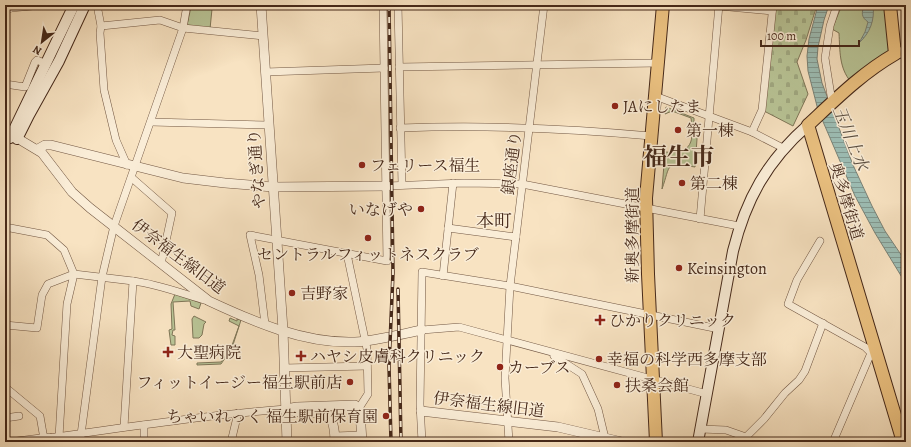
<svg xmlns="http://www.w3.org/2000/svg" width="911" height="447" viewBox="0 0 911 447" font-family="Alegreya,'Noto Serif JP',serif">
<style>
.green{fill:#b9c597;stroke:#7f7658}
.cemetery{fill:url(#cemetery-stones);stroke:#7f7658}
.water{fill:url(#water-rules);stroke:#7a8277}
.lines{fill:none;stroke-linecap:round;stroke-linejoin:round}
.minor-casing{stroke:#725743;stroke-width:8}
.tertiary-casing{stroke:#725743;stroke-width:10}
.secondary-casing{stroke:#452819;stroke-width:12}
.primary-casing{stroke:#452819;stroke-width:14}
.minor{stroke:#faedd7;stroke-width:7}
.tertiary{stroke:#faedd7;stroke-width:9}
.secondary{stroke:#faedd7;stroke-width:10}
.primary{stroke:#ecc281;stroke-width:12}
.rail-casing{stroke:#452819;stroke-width:3.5}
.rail{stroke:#faedd7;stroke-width:2;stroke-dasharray:6;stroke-linecap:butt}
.poi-dot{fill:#8f2418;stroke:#faedd7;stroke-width:1.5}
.labels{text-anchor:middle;stroke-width:3;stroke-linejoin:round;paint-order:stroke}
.poi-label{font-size:16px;fill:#452819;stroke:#faedd7;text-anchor:start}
.street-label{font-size:16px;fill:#452819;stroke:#faedd7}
.water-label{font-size:17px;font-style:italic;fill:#5b4e40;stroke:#faedd7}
.quarter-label{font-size:18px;fill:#452819;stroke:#faedd7}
.town-label{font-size:24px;font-weight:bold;fill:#452819;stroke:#faedd7}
</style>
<defs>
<pattern id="cemetery-stones" width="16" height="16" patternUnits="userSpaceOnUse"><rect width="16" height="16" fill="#b9c597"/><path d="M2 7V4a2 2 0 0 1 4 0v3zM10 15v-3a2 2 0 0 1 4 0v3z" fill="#a0a982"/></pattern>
<pattern id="water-rules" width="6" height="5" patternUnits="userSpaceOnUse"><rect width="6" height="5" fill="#9dbeb5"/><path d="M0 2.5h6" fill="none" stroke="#829a92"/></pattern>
</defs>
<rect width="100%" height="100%" fill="#f8e3c2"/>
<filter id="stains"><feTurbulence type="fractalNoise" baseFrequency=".005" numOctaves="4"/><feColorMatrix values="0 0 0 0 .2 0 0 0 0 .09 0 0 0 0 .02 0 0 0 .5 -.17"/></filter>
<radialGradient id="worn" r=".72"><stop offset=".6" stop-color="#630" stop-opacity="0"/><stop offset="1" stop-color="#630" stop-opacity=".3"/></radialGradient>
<g class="green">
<path d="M842,5h43l5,45 -3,6 -36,26c-12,-14 -11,-31 -12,-49l-7,-4z"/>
<polygon points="191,7 212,9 210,29 187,25"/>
<path d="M666,107l28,11v9l4,-2 -3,42c-31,-5 -24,-3 -33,22l3,-37c28,3 29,-12 26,-34l-19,-7 -7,3z"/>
<polygon points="175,294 201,303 199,309 191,306 190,301 173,302 175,330 173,330 172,335 175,336 175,345 171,345 169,330 172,329 171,304"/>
<polygon points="194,316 206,322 204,324 202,335 199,338 193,338 192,319"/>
<polygon points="230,318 237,321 237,319 241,320 232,348 221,364 197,365 197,363 221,362 231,348 239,326 229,321"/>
</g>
<polygon class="cemetery" points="775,5 817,5 806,40 797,62 808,94 793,126 764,111"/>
<g class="water">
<polygon points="818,5 829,5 824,20 818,47 817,59 822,83 853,165 872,206 885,231 906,262 906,284 875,233 855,196 818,110 808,71 807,56 809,39"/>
<path d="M865,5h8c2,15 -3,28 -14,38l6,-11 3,-10c-7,-5 -7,-10 -3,-17z"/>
</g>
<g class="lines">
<defs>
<g id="minor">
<polyline points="97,5 101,26 100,33 104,90 116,140 127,165"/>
<polyline points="398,5 402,185"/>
<polyline points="708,5 772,11"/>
<polyline points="5,11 11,8 43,5"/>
<polyline points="101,26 160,20 183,28 263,36"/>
<polyline points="399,67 658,63"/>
<polyline points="265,72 384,68"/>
<polyline points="5,84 25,87 35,62 37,60 46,64"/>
<polyline points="655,96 752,132 783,148"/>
<polyline points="832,102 825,58 830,26 837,5"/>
<polyline points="151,122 268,125"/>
<path d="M400,128c84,-3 167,0 251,8"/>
<polyline points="752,132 762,110 773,5"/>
<polyline points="132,178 172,213 161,264"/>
<polyline points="387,186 464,183 522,184 739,226"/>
<polyline points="700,219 719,5"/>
<polyline points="5,227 47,235 64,250 74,274 67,304 59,437"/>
<polyline points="448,228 516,237"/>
<polyline points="820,241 797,280 788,304 865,347 871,353 876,352"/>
<polyline points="347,254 367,349 368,394 359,408"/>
<polyline points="443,276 453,183"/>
<path d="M133,281c25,3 50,13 75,20"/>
<polyline points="265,324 259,275 250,235 387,261 383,5"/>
<polyline points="5,325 37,328 42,295 48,284 74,274 133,281 124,427"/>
<polyline points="422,330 459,327 707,394"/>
<polyline points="554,356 582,374 598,409 605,438 605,442"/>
<polyline points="284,368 367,366"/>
<polyline points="5,387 40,416 44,439"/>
<polyline points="5,418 19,416"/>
<polyline points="144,425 144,442"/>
<polyline points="701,429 726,430 746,437 764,419 785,393 799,380 805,371 823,323"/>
<polyline points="335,436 361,435"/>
<path d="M49,442v-4c79,-11 158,-23 237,-29"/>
<polyline points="80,442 102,277 114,226 183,28 187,5"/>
<polyline points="231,442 238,413"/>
<polyline points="422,442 420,404 422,272 510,286 719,329"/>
<polyline points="509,442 505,378 510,286 544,5"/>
<polyline points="833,442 871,353"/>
</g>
<g id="tertiary">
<polyline points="261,5 283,330 287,442"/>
<path d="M22,141l20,12 30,39 18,16 119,93c45,21 96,43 146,41 20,-1 47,-8 67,-12"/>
<polyline points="38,149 45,145 51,145 183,178 225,183 273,187 387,186"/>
<polyline points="286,409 297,407 355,405 360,411 362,442"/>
<path d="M286,409c30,12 48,-13 49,33"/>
<polyline points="421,411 558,427 622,442"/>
<polyline points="17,442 49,438"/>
</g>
<g id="secondary">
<polyline points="895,54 906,51"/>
<polyline points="10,138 74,5"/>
<polyline points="17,139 29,115 59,61 85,5"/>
<path d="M698,442l35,-191c13,-52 34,-90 75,-126"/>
</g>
<g id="primary">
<path d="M890,5l5,49c-33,19 -59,45 -87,71l95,317"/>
<polyline points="656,442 648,274 646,198 663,5"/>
</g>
</defs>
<use href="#minor" class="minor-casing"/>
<use href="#tertiary" class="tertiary-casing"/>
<use href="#secondary" class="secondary-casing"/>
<use href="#primary" class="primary-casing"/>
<use href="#minor" class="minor"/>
<use href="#tertiary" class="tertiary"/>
<use href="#secondary" class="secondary"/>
<use href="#primary" class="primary"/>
<defs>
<g id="rail">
<polyline points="389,5 393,273 389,366 391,442"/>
<polyline points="398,289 401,442"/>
</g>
</defs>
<use href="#rail" class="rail-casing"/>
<use href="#rail" class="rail"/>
</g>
<g class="poi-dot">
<circle cx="615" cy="106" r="4"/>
<circle cx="678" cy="130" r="4"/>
<circle cx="362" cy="165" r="4"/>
<circle cx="682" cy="183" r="4"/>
<circle cx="421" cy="209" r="4"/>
<circle cx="368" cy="238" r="4"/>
<circle cx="679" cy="268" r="4"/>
<circle cx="292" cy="293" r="4"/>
<path d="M598 314h4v4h4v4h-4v4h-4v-4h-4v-4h4z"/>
<path d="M166 346h4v4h4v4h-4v4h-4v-4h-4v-4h4z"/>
<path d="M299 350h4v4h4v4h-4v4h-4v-4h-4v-4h4z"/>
<circle cx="599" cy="359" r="4"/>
<circle cx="500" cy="367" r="4"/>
<circle cx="350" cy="382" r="4"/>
<circle cx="617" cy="385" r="4"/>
<circle cx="386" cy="416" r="4"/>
</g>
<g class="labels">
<g class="poi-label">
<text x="623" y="112">JAにしたま</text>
<text x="686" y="136">第一棟</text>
<text x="370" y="171">フェリース福生</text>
<text x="690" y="189">第二棟</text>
<text x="413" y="215" text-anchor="end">いなげや</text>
<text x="368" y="260" text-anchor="middle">セントラルフィットネスクラブ</text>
<text x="687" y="274">Keinsington</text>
<text x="300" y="299">吉野家</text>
<text x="609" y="326">ひかりクリニック</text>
<text x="177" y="358">大聖病院</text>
<text x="310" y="362">ハヤシ皮膚科クリニック</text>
<text x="607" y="365">幸福の科学西多摩支部</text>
<text x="508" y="373">カーブス</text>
<text x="342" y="388" text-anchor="end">フィットイージー福生駅前店</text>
<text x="625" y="391">扶桑会館</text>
<text x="378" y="422" text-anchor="end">ちゃいれっく 福生駅前保育園</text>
</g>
<g class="street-label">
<text transform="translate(511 163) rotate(-83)" y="6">銀座通り</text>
<text transform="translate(256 169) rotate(-94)" y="6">やなぎ通り</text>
<text transform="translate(847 201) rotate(73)" y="6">奥多摩街道</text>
<text transform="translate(632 235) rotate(-90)" y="6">新奥多摩街道</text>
<text transform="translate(179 256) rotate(37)" y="6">伊奈福生線旧道</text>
<text transform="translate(489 404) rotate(7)" y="6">伊奈福生線旧道</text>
</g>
<g class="water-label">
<text transform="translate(851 138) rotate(68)" y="6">玉川上水</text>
</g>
<g class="quarter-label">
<text x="494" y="227">本町</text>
</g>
<g class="town-label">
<text x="679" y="165">福生市</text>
</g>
</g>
<rect width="911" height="447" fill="none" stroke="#f8e3c2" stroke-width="20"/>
<rect x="6" y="6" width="899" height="435" fill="none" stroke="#452819" stroke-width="2"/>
<rect x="10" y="10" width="891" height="427" fill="none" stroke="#452819"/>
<g transform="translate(42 42) rotate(210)" stroke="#faedd7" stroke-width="3" paint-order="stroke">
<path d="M0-3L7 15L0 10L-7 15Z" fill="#452819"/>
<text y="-6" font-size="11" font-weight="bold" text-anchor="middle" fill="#452819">N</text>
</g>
<path d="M761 40v6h98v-6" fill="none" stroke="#452819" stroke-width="2"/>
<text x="767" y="40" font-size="12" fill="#452819" stroke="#faedd7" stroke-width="3" paint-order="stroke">100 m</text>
<rect width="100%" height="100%" filter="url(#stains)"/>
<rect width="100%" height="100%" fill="url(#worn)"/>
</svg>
